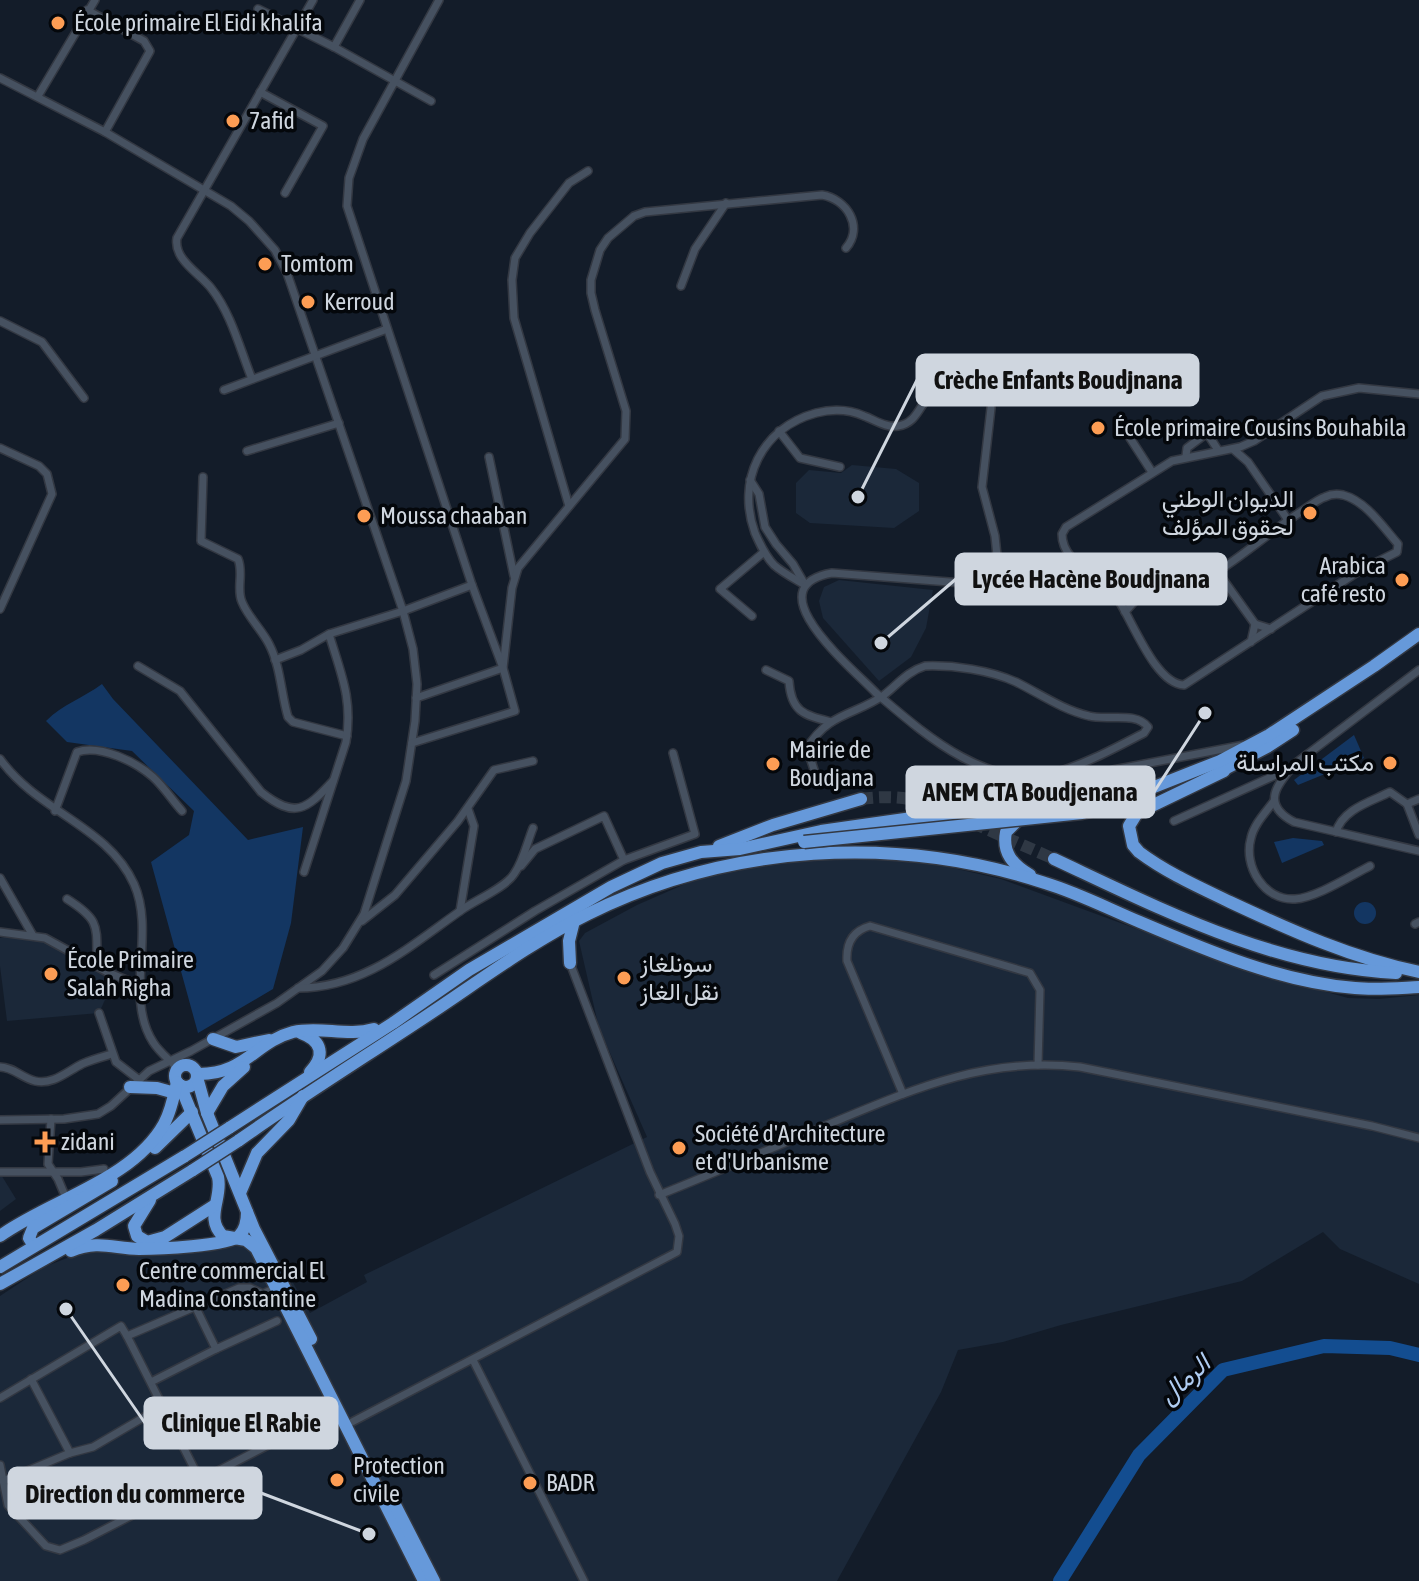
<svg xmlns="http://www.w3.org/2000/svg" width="1419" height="1581" viewBox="0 0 1419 1581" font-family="'Asap Condensed',Vazirmatn,sans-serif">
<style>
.built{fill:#1b2839}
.green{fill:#133662}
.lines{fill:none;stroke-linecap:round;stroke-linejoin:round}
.river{stroke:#134d90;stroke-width:14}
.trunk-tunnel{stroke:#2f3844;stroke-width:12;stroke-dasharray:12 6;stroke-linecap:butt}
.minor-casing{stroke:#333842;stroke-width:10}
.trunk-casing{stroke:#333842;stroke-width:15}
.minor{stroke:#465160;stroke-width:7}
.trunk{stroke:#6699da;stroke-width:12}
.trunk-bridge-casing{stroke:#333842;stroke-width:15;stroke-linecap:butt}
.trunk-bridge{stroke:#6699da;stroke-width:12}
.poi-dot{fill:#fd9d54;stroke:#04070b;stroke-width:3}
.labels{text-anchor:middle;stroke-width:7;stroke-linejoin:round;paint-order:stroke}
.poi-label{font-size:24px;fill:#cfd6df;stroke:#04070b;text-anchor:start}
.water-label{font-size:26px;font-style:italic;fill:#afccf1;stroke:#04070b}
.leader{fill:none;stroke:#cfd6df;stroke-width:3}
.callout-dot{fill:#cfd6df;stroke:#04070b;stroke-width:3}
.callout{fill:#cfd6df;stroke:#cfd6df;stroke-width:3}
.callout-label{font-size:26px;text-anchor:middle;font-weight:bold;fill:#111}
</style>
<rect width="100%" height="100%" fill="#131c29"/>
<g class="built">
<polygon points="852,465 896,469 919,483 919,511 894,528 810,523 796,513 796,483 809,470 841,473"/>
<polygon points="839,580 933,590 926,628 911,657 879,681 823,618 819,601 824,587"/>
<polygon points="833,859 889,860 940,865 1001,879 1251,971 1348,998 1379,999 1419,995 1419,1284 1340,1249 1323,1232 1242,1281 1061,1325 1003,1342 958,1350 941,1392 837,1581 0,1581 0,1296 44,1267 85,1251 253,1241 281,1261 310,1313 367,1282 364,1275 647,1137 599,1028 579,941 585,933 637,905 701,877 755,864"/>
<polygon points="17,934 55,943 113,982 99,1013 7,1021 0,966 0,938"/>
<polygon points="0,1173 16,1199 0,1211"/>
</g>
<g class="green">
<path d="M102,684l11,15 135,141 55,-13 -12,96 -18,66 -75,44 -47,-171 38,-27 5,-24 -62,-60 -65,-9 -21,-21c17,-17 37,-23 56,-37z"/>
<polygon points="1354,735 1364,758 1298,785 1294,780"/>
<polygon points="1293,838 1322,841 1324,845 1282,863 1274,842"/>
<circle cx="1365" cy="913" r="11"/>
</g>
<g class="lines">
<polyline class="river" points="1060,1581 1139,1455 1223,1370 1324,1346 1390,1348 1419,1355"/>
<g class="trunk-tunnel">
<path d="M861,799c38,-5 60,0 96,16"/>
<polyline points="973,823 1054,859"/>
</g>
<defs>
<g id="minor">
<polyline points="258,9 334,47 431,101"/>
<polyline points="87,10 144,41 150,51 105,132"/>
<polyline points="334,47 360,0"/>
<polyline points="0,78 105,132 231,206 249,221 275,250 287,273 403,611 413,649 417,684 415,721 406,781 364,914 343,948 322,971 277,1003 191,1051 149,1071 111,1106 98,1114 64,1119 0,1120"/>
<polyline points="260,92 323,126 285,193"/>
<polyline points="38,96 95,0"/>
<polyline points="681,286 695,249 726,203"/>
<polyline points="0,321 42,342 84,398"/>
<path d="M252,379c-12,-30 -21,-66 -41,-91 -12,-15 -38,-29 -34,-50l136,-238"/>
<polyline points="224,390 387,329"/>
<polyline points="991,408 982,487 995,536 1000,585"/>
<polyline points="779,431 800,458 840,467"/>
<polyline points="1130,438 1152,472"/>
<polyline points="0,448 39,466 47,474 52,494 0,609"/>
<polyline points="1233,449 1248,462 1288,520"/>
<polyline points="247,451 339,423"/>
<polyline points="1186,456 1187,448 1207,433 1218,450"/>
<polyline points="489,457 514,576"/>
<path d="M203,477l-2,64 37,18c6,14 -2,30 4,43 6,15 20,28 27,42 12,23 12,50 19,73l5,5 54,14"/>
<polyline points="750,480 759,494 765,527 776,544 793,564 804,583"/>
<polyline points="569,506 514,318 512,280 515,258 530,233 569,183 588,171"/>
<polyline points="1217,571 1255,624"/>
<path d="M805,585c-10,-6 -22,-12 -31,-20 -9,-9 -14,-21 -19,-32 -19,-52 6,-105 61,-120 16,-4 32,-4 48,3 11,4 22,12 34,10 22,-3 22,-28 39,-36 12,-5 25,-4 37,-3"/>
<polyline points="1125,612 1142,593"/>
<polyline points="752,616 720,589 764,552"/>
<polyline points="1251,642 1255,624 1271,629"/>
<polyline points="275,660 301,650 329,634"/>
<path d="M138,666l42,25 81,101c34,27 45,18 72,-11"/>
<path d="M766,670l23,11c2,31 15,34 42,41"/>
<path d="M1419,670l-123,93c-19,21 -36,41 -2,59l125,29"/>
<path d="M416,698l87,-30 9,-80 6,-20 107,-129 1,-28 -31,-101 -4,-17v-13l9,-30 8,-12 26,-22 11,-4 177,-17c25,4 42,32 24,53"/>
<polyline points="412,743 515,711 503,668 472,585 347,206 349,178 363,139 439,0"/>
<path d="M0,759c38,53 108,67 134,125 22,49 -10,113 19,158 6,10 17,18 25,27"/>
<polyline points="1027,774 1032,783 1060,785 1113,770 1244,745"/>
<path d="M818,782l-11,-34c22,-36 49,-33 77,-53 13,-10 24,-24 41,-29 29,-1 64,4 91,16 24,12 47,28 73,34 18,5 47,-5 59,11l-4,6c-29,15 -58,31 -90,40 -67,18 -132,-41 -178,-80 -24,-25 -123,-106 -44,-120l263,20c27,0 69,6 92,-5 41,-18 75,-51 112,-75 8,-5 17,-13 26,-16 6,-3 13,-3 18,-2 23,6 40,32 55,49l-1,8 -38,19 -175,114c-30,-1 -53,-69 -70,-92 -15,-21 -52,-29 -52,-59l4,-7 106,-66 68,-14 14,-6 68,-45 37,-8 60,6"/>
<path d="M1274,801c-8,11 -20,23 -23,37 -8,28 13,63 44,61 21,-1 55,-23 75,-33"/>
<polyline points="1407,804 1419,799"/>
<path d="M55,811l22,-59c23,-8 59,10 76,25 11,10 19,23 29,34"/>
<polyline points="1174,821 1289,769"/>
<path d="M1336,832c7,-23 34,-30 54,-40l17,12 12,31"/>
<polyline points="521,866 535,849 604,816 624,860"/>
<path d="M304,872l42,-130c7,-43 -5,-68 -17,-108l74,-23 69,-26"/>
<polyline points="0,878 32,934"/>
<path d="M67,899c35,22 29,28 30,67"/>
<polyline points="460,911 474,826 468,809"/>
<polyline points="362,921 395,895 458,821 494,770 533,761"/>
<polyline points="1415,924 1419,922"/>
<polyline points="0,932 45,938 109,973 141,986"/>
<polyline points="434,975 535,911 624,860 695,834 673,753"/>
<path d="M298,988c67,0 113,-43 165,-79 13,-9 43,-22 51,-35 9,-12 13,-31 19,-46"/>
<polyline points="99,1013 116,1062 138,1079"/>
<path d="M0,1067c13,0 22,11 35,14 18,4 31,-9 47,-17 9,-4 20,-7 30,-10"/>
<path d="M903,1094l-56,-133c-1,-17 5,-30 23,-35l160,47 10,17 -2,75"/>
<polyline points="51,1119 48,1164 58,1179 66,1198"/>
<polyline points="0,1172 81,1172 104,1169"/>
<path d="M659,1195c55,-22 109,-45 163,-68 87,-36 161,-71 258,-60l292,59 47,12"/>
<polyline points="196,1308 216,1349 277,1321"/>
<polyline points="127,1336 200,1480"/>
<polyline points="473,1360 584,1581"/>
<polyline points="31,1379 70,1453"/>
<polyline points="151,1382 216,1349"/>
<polyline points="0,1398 121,1326 127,1336 239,1288 250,1288 263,1294 275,1288"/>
<polyline points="352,1422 677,1252 679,1236 675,1224 650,1172 570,963"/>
<polyline points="0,1465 8,1505 46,1546 60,1550 84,1540 338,1409"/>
<polyline points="3,1481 70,1453 93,1447 163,1406"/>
</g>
<g id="trunk">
<path d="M1224,771l-87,42 -8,13 4,19 6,7c28,21 60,35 91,50 62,29 122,56 189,70"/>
<polyline points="1219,772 1267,747 1293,730"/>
<path d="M1020,818l-14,14c-4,21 7,33 24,43"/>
<polyline points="719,846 773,825 861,799"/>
<path d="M1054,859c109,51 219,108 342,114"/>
<polyline points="570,963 569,941 574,921"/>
<path d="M301,1033c22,8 24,23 9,39"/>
<polyline points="213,1039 236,1047 269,1040"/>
<circle cx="186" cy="1076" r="11"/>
<path d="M197,1074c48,1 58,-32 96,-42 28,-6 54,5 81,-3"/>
<polyline points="197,1077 207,1113 254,1229 311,1339"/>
<path d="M180,1085l38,92c5,21 -14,41 5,59l23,4 10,8 168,333"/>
<polyline points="130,1087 157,1088 175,1093"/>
<polyline points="207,1113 223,1086 244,1067"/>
<polyline points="229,1128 393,1023 469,970 611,887 662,863 701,852 740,849 821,831 912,818 1076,805 1149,789 1220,761 1269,735 1374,666 1419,634"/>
<path d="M238,1141c61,-43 125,-83 187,-124 53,-35 106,-75 163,-103 141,-70 308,-80 457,-31 33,10 64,26 95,39 68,29 141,60 215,66 21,2 43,0 64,-1"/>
<polyline points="155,1148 192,1112"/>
<polyline points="240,1193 257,1153 289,1120 303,1096"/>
<polyline points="150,1200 134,1226 137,1236 147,1242 165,1237 215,1205"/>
<path d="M0,1236c50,-36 133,-56 164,-112 7,-13 10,-28 13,-42"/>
<polyline points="34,1246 29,1238 33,1228 112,1181"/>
<path d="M71,1251c27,-11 41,-3 68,-2 18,0 89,-3 100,-13 7,-7 8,-15 8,-24"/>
<polyline points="0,1267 185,1156"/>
<polyline points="0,1284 96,1230 193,1170"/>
<polyline points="390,1495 434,1581"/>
</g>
</defs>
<use href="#minor" class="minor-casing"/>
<use href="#trunk" class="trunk-casing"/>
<use href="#minor" class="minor"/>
<use href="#trunk" class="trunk"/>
<defs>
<g id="trunk-bridge">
<polyline points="804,842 1082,813 1125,803"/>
<polyline points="185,1156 229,1128"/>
<polyline points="193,1170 238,1141"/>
</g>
</defs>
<use href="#trunk-bridge" class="trunk-bridge-casing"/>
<use href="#trunk-bridge" class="trunk-bridge"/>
</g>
<g class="poi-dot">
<circle cx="58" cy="23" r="8"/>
<circle cx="233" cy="121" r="8"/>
<circle cx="265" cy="264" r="8"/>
<circle cx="308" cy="302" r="8"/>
<circle cx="1098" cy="428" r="8"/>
<circle cx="1310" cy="513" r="8"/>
<circle cx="364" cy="516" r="8"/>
<circle cx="1402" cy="580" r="8"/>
<circle cx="1390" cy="763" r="8"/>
<circle cx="773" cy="764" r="8"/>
<circle cx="51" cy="974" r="8"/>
<circle cx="624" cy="978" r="8"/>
<path d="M41 1130h8v8h8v8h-8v8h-8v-8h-8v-8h8z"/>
<circle cx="679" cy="1148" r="8"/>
<circle cx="123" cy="1285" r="8"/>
<circle cx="337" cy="1480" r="8"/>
<circle cx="530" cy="1483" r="8"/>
</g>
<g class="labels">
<g class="poi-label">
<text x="74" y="31">École primaire El Eidi khalifa</text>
<text x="249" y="129">7afid</text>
<text x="281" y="272">Tomtom</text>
<text x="324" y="310">Kerroud</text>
<text x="1114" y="436">École primaire Cousins Bouhabila</text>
<text x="1294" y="507" text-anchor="end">الديوان الوطني<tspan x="1294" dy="28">لحقوق المؤلف</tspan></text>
<text x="380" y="524">Moussa chaaban</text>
<text x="1386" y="574" text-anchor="end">Arabica<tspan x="1386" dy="28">café resto</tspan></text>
<text x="789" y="758">Mairie de<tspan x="789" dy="28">Boudjana</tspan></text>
<text x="1374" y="771" text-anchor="end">مكتب المراسلة</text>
<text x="67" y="968">École Primaire<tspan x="67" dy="28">Salah Righa</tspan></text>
<text x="640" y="972">سونلغاز<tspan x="640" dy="28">نقل الغاز</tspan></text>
<text x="695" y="1142">Société d'Architecture<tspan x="695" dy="28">et d'Urbanisme</tspan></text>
<text x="61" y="1150">zidani</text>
<text x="139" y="1279">Centre commercial El<tspan x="139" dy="28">Madina Constantine</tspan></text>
<text x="353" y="1474">Protection<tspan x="353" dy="28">civile</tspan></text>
<text x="546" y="1491">BADR</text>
</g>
<g class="water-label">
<text transform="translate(1184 1379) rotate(-42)" y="9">الرمال</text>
</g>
</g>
<path class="leader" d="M858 497L917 380M881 643L956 579M1205 713L1154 792M66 1309L145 1423M369 1534L261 1493"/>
<g class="callout-dot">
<circle cx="858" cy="497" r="8"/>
<circle cx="881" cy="643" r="8"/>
<circle cx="1205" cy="713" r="8"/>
<circle cx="66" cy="1309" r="8"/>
<circle cx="369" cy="1534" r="8"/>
</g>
<g class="callout">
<rect x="917" y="355" width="281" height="50" rx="8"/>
<rect x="956" y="554" width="270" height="50" rx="8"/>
<rect x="907" y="767" width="247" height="50" rx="8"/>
<rect x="145" y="1398" width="192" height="50" rx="8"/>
<rect x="9" y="1468" width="252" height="50" rx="8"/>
</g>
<g class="callout-label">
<text x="1058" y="389">Crèche Enfants Boudjnana</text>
<text x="1091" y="588">Lycée Hacène Boudjnana</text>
<text x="1030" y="801">ANEM CTA Boudjenana</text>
<text x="241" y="1432">Clinique El Rabie</text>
<text x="135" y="1503">Direction du commerce</text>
</g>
</svg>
